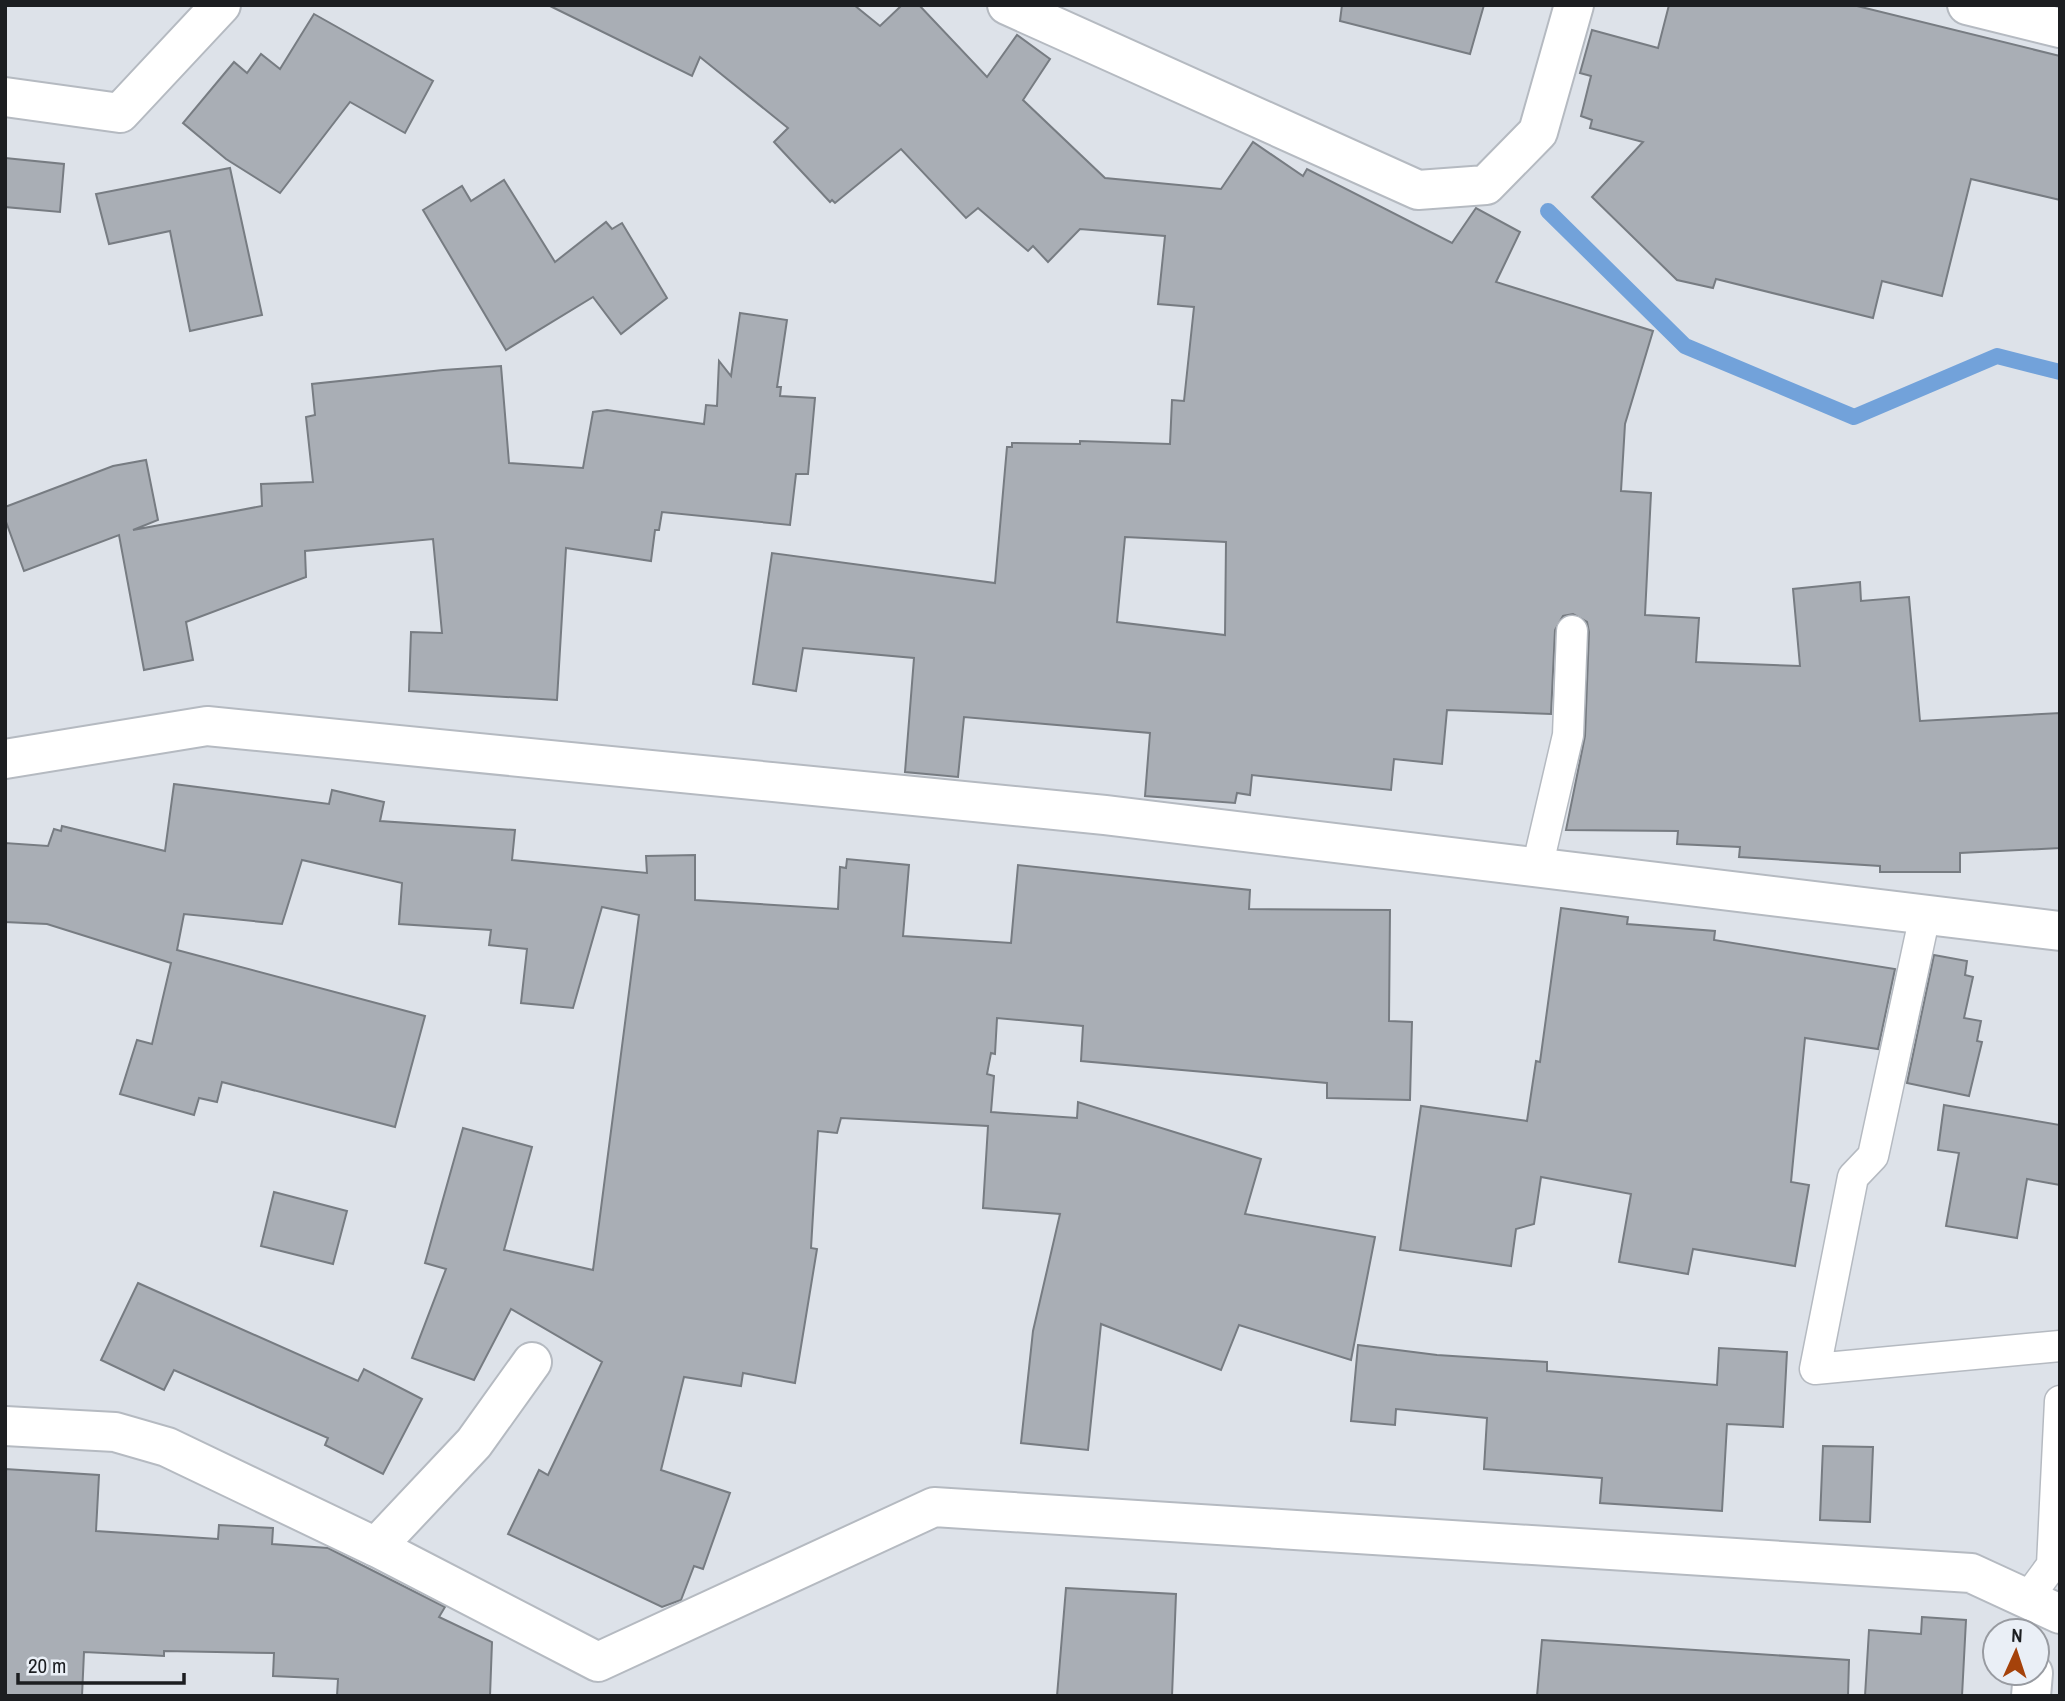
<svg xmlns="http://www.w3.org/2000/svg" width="2065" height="1701" viewBox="0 0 2065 1701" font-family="'Archivo Narrow',sans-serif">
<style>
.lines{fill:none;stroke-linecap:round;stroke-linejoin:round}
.stream{stroke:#72a2da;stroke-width:16}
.building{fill:#a9aeb5;stroke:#777c82;stroke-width:2;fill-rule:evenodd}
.lane-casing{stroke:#b5bac1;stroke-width:33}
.street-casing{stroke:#b5bac1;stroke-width:42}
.secondary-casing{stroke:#b5bac1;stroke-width:42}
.lane{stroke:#fff;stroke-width:30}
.street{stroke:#fff;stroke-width:38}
.secondary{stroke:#fff;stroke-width:38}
</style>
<rect width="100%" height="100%" fill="#dde2e9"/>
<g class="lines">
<polyline class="stream" points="1548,211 1685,346 1854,417 1997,356 2060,372"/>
</g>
<g class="building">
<path d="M548,5h306l26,21 22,-21h17l68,72 30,-42 33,24 -27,41 82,78 116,11 32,-47 50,34 4,-7 145,74 24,-35 44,24 -24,50 157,49 -28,93 -4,67 30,2 -6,122 54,3 -3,44 104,4 -7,-77 67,-7 1,19 48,-4 11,124 140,-8v135l-100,5v19h-80v-6l-141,-9 1,-10 -63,-3 1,-13 -112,-1 19,-94 4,-104 -2,-10 -14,-8 -10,2 -8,14 -4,84 -104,-4 -5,54 -48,-5 -3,31 -139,-15 -2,20 -13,-2 -2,10 -90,-7 5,-63 -186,-16 -6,60 -53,-5 9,-114 -111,-10 -7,43 -43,-7 19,-131 223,30 12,-136h5v-4l68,1v-3l90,3 2,-44 12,1 10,-94 -36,-3 7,-68 -85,-7 -32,33 -15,-16 -5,5 -50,-43 -12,10 -65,-69 -66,54 -3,-3 -2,2 -56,-60 14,-14 -88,-71 -8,19zM1125,537l101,5 -1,93 -108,-13z"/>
<polygon points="1342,5 1484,5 1470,54 1340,21"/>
<polygon points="1669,5 1853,5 2060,56 2060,200 1971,179 1942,296 1882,281 1873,318 1716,279 1713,288 1677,280 1592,197 1643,142 1590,128 1592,120 1581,116 1591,76 1580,73 1592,30 1658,48"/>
<polygon points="314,14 433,81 405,133 350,102 280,193 226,159 183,123 234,62 247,73 261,54 280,69"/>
<polygon points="5,158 64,164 60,212 5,207"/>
<polygon points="230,168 262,315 190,331 170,231 109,244 96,194"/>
<polygon points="504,180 555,262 606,222 612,229 622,223 667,298 621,334 593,297 506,350 423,210 462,186 471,201"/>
<polygon points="740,313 787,320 777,387 781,387 780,396 815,398 808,474 796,474 790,525 662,512 659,530 655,530 651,561 566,548 557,700 409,691 411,632 442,633 433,539 305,551 306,577 186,622 193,660 144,670 119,535 24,571 5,519 5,507 113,466 146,460 158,520 133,530 262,506 261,484 313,482 306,417 315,415 312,384 443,370 501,366 509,463 583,468 593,412 607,410 704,424 706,405 717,406 719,361 731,376"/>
<polygon points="174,784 329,804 332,790 384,802 380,821 515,830 512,860 647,873 646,856 695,855 695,900 838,909 840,867 846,868 847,859 909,865 903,936 1011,943 1018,865 1250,890 1249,909 1390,910 1389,1021 1412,1022 1410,1100 1327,1098 1327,1083 1081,1061 1083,1026 997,1018 995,1054 991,1053 987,1074 994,1076 991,1112 1077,1118 1078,1102 1261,1159 1245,1214 1375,1237 1351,1360 1239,1325 1221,1370 1101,1324 1088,1450 1021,1443 1033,1331 1060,1214 983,1208 988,1126 841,1118 837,1133 818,1131 811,1248 817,1249 795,1383 743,1373 741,1386 684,1377 661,1470 730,1493 703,1569 694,1566 681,1600 662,1607 508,1534 539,1470 548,1475 602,1362 511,1309 474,1380 412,1358 446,1269 425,1263 463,1128 532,1147 504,1250 593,1270 639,915 602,907 573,1008 521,1003 527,949 489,945 491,930 399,924 402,883 302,860 282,924 184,914 177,950 425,1016 395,1127 222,1082 217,1102 199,1098 194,1115 120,1094 137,1040 152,1044 171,963 47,924 5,922 5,843 48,846 54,829 61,831 62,826 165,851"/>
<polygon points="1561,908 1628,917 1627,924 1715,931 1714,940 1895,969 1878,1049 1805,1038 1791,1182 1809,1185 1795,1266 1693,1249 1688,1274 1619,1262 1631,1194 1541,1177 1534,1224 1516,1229 1511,1266 1400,1250 1421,1106 1527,1121 1536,1061 1540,1062"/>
<polygon points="1934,955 1967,961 1965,975 1973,977 1964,1018 1981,1021 1977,1041 1982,1042 1969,1096 1907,1083"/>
<polygon points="1944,1105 2060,1125 2060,1185 2027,1179 2017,1238 1946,1226 1959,1153 1938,1150"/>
<polygon points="274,1192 347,1211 333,1264 261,1246"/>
<polygon points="138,1283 358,1381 364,1369 422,1399 383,1474 325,1445 328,1438 174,1370 164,1390 101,1360"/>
<polygon points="1358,1345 1437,1355 1547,1362 1547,1371 1717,1385 1719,1348 1787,1352 1783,1427 1727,1424 1722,1511 1600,1503 1602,1478 1484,1469 1487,1418 1396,1409 1395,1425 1351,1421"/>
<polygon points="1823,1446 1873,1447 1870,1522 1820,1520"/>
<polygon points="5,1469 99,1475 96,1531 218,1539 219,1525 273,1528 272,1544 328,1548 445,1607 439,1617 492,1642 490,1696 337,1696 338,1679 273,1676 274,1653 164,1651 164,1656 84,1652 82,1696 5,1696"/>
<polygon points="1066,1588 1176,1594 1172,1696 1057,1696"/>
<polygon points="1922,1617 1966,1620 1962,1696 1865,1696 1869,1630 1921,1634"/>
<polygon points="1542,1640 1849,1660 1848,1696 1537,1696"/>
</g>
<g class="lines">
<defs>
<g id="lane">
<polyline points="1537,868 1568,735 1572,631"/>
<polyline points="1925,915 1873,1156 1853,1177 1815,1369 2060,1346"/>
<polyline points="2027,1599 2052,1565 2060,1401"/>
</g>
<g id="street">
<polyline points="1007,5 1418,190 1486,185 1538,132 1574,5"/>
<polyline points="1967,5 2060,28"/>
<polyline points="5,97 120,113 221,5"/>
<polyline points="5,1426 115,1432 167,1447 376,1547 598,1662 934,1507 1971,1573 2060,1614"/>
<polyline points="376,1547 474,1443 532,1362"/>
<polyline points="2031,1696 2033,1673"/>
</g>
<polyline id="secondary" points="5,759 207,726 1105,815 2060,931"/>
</defs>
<use href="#lane" class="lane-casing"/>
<use href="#street" class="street-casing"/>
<use href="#secondary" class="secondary-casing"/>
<use href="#lane" class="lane"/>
<use href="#street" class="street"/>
<use href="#secondary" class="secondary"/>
</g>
<rect width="2065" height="1701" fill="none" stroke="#1c1e21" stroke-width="14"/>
<g transform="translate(2016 1652) rotate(3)"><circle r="33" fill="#eaeff6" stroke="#989ba1" stroke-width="2"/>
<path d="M0-5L12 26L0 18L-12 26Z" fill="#a5420a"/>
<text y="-10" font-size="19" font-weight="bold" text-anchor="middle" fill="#1c1e21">N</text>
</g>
<path d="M18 1673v10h166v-10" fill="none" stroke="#1c1e21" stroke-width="3.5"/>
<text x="28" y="1673" font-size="21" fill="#1c1e21" stroke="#eaeff6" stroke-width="5" paint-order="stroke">20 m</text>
</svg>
